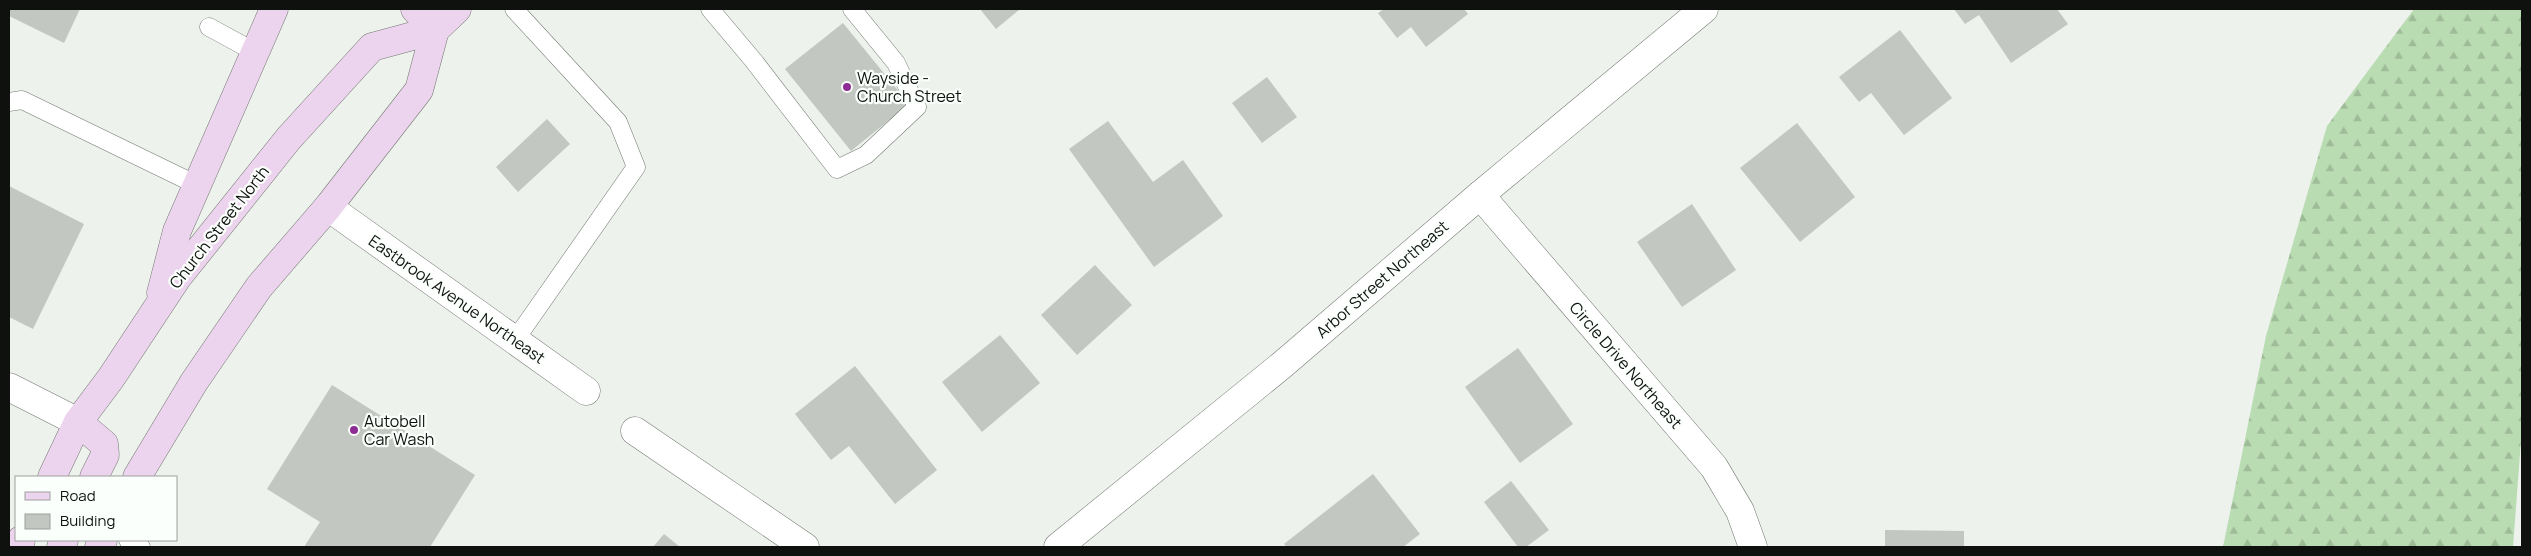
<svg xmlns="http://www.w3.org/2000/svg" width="2531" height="556" viewBox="0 0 2531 556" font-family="Manrope,sans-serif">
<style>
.forest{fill:url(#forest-firs)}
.building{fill:#c2c7c1}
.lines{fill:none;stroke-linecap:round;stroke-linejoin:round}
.service-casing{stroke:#737872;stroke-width:19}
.minor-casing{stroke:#737872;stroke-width:29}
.secondary-casing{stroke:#737872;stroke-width:29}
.service{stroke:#fff;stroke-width:18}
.minor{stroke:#fff;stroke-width:28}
.secondary{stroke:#edd4ee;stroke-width:28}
.poi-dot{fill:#8d2c94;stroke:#fbfffb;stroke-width:2}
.labels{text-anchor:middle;stroke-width:4.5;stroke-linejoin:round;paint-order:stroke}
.poi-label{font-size:16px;fill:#0f110f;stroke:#fbfffb;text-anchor:start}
.street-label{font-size:16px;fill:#0f110f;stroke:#fbfffb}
</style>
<defs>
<pattern id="forest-firs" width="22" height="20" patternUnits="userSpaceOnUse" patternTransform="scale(1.25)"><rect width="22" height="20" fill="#badcb3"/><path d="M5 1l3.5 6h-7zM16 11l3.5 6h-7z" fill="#9fbc99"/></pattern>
</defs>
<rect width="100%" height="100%" fill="#edf2ec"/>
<polygon class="forest" points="2414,9 2522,9 2522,427 2513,547 2223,547 2266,336 2327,126"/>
<g class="building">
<polygon points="9,9 80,9 64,43 9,16"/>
<polygon points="980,9 1020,9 996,29"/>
<polygon points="1384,9 1464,9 1468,14 1426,47 1411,27 1397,38 1378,13"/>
<polygon points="1954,9 2057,9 2068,24 2011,63 1979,15 1965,24"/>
<polygon points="843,23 909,104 851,151 785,69"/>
<polygon points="1900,30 1952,98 1904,135 1871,93 1859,102 1839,77"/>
<polygon points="1267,77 1297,117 1262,143 1232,103"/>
<polygon points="547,119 570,144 518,192 496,167"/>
<polygon points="1108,121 1153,182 1183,160 1223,216 1154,267 1069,149"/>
<polygon points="1797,123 1855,197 1800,242 1740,168"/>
<polygon points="9,186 84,224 33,329 9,317"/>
<polygon points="1692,204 1736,270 1682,307 1637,242"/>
<polygon points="1095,265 1132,305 1077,355 1041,315"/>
<polygon points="1000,335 1040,383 982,432 942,382"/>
<polygon points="1518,348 1573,424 1520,463 1465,387"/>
<polygon points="855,366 937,470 895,504 849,446 831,460 795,414"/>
<polygon points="332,385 475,475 430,547 304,547 320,522 267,489"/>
<polygon points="1373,474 1420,534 1403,547 1287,547 1284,544"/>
<polygon points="1511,481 1549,530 1526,547 1518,547 1484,502"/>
<polygon points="1885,530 1964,531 1964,547 1885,547"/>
<polygon points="664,534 680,547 653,547"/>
</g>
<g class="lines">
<defs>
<g id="service">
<polyline points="514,9 618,122 636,167 515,340"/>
<polyline points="710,9 753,60 837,169 866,155 917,107 896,63 852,9"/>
<polyline points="209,27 255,52"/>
<polyline points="9,102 22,100 197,185"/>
<polyline points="128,540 141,547"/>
</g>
<g id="minor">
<polyline points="1480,195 1714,467 1740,511 1753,547"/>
<polyline points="328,207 586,391"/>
<polyline points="9,387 78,422"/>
<polyline points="635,431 805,547"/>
<polyline points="1058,547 1282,365 1480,195 1704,9"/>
</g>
<g id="secondary">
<polyline points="415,9 435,30"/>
<polyline points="161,293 177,231 274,9"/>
<polyline points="78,422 104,444 105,455 94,477"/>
<polyline points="52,477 78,422 111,378 177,278 289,138 372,47 435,30 457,9"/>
<polyline points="137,477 194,382 259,287 328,207 419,90 435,30"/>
<polyline points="18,547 21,540"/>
<polyline points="61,547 64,540"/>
<polyline points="99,547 103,540"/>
</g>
</defs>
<use href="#service" class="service-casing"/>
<use href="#minor" class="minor-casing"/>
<use href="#secondary" class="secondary-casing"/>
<use href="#service" class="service"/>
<use href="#minor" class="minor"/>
<use href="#secondary" class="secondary"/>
</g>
<g class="poi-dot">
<circle cx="847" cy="87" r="5"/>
<circle cx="354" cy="430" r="5"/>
</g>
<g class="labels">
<g class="poi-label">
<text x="857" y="84">Wayside -<tspan x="857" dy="18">Church Street</tspan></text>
<text x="364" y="427">Autobell<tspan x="364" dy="18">Car Wash</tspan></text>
</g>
<g class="street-label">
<text transform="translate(219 227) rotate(-52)" y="6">Church Street North</text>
<text transform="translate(1382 279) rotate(-41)" y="6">Arbor Street Northeast</text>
<text transform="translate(457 299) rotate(35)" y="6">Eastbrook Avenue Northeast</text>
<text transform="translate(1626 365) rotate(49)" y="6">Circle Drive Northeast</text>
</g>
</g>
<rect width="2531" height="556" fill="none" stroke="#0f110f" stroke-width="20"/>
<rect x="15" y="476" width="162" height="65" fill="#fbfffb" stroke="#9da09d"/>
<rect x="25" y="492" width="25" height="8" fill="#edd4ee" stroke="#9da09d"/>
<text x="60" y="501" font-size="15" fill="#0f110f">Road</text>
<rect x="25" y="514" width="25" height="15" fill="#c2c7c1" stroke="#9da09d"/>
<text x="60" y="526" font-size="15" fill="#0f110f">Building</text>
</svg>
